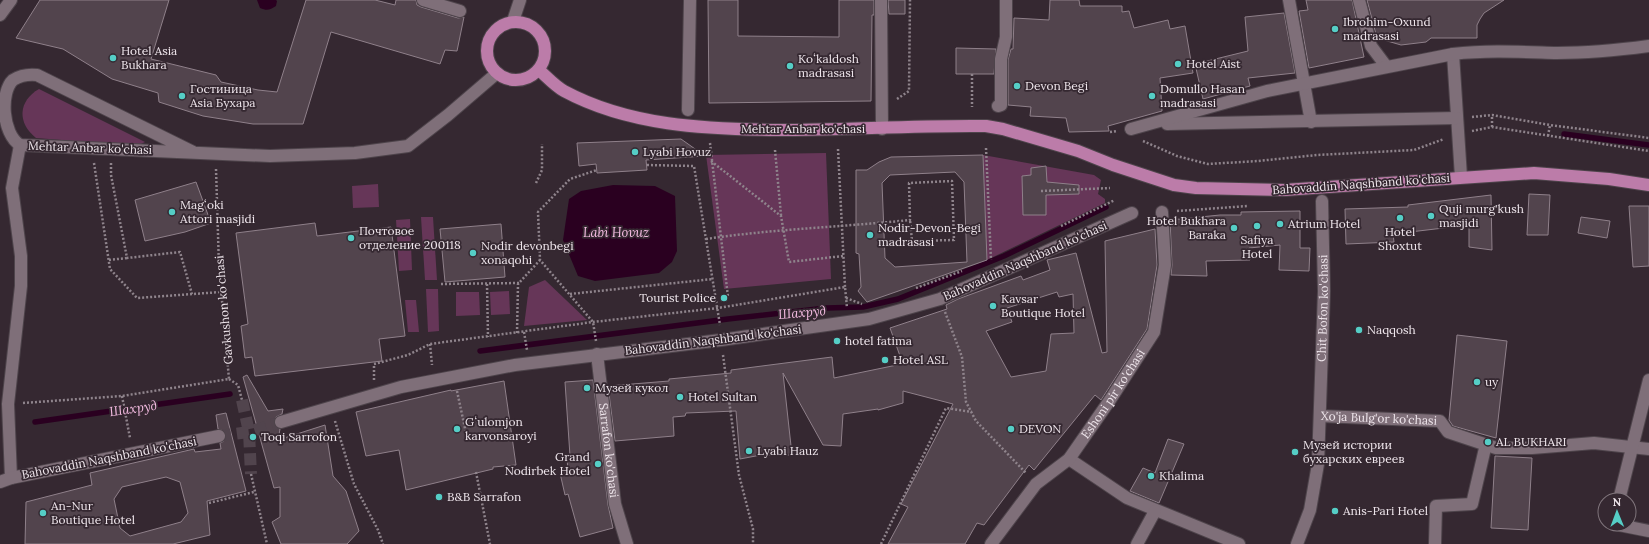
<svg xmlns="http://www.w3.org/2000/svg" width="1649" height="544" viewBox="0 0 1649 544" font-family="Lora,serif">
<style>
.green{fill:#663658}
.water{fill:#2a0020}
.lines{fill:none;stroke-linecap:round;stroke-linejoin:round}
.stream{stroke:#2a0020;stroke-width:5.5}
.building{fill:#52444d;stroke:#8f808a;fill-rule:evenodd}
.minor-tunnel{stroke:#51444d;stroke-width:12;stroke-dasharray:12 6;stroke-linecap:butt}
.minor-casing{stroke:#4e444b;stroke-width:14}
.major-casing{stroke:#4e444b;stroke-width:14}
.path{stroke:#8f848c;stroke-width:2.5;stroke-dasharray:2 2;stroke-linecap:butt}
.minor{stroke:#7f6f79;stroke-width:12}
.major{stroke:#bc7ca9;stroke-width:12}
.poi-dot{fill:#55cec6;stroke:#352831;stroke-width:1.5}
.labels{text-anchor:middle;stroke-width:3.5;stroke-linejoin:round;paint-order:stroke}
.poi-label{font-size:12px;fill:#eee5eb;stroke:#352831;text-anchor:start}
.street-label{font-size:12px;fill:#eee5eb;stroke:#352831}
.water-label{font-size:13px;font-style:italic;fill:#f5bce2;stroke:#352831}
</style>
<rect width="100%" height="100%" fill="#352831"/>
<g class="green">
<path d="M39,89l106,53 -8,4 -101,-8c-19,-15 -18,-37 3,-49z"/>
<polygon points="826,153 831,279 724,289 706,155"/>
<polygon points="983,155 1094,175 1101,180 1098,194 1105,199 1105,203 987,260"/>
<polygon points="378,184 379,207 353,208 352,186"/>
<polygon points="421,217 433,217 437,280 425,280"/>
<polygon points="410,219 412,270 399,271 396,220"/>
<polygon points="545,280 587,320 524,326 529,287"/>
<polygon points="426,289 438,289 439,331 428,332"/>
<polygon points="509,291 510,314 491,315 490,292"/>
<polygon points="456,292 479,292 480,315 456,316"/>
<polygon points="405,300 416,300 419,332 408,332"/>
</g>
<g class="water">
<path d="M257,0h19l1,1 -1,5c-6,4 -9,5 -16,2z"/>
<polygon points="613,185 655,186 675,196 677,251 672,262 659,273 595,281 578,276 563,240 569,199 581,191"/>
</g>
<g class="lines">
<g class="stream">
<polyline points="1564,134 1649,145"/>
<polyline points="480,351 728,319 826,308 863,307 898,299 1004,256 1106,207"/>
<polyline points="35,422 230,394"/>
</g>
</g>
<g class="building">
<polygon points="40,0 169,0 151,59 216,75 221,82 258,90 277,92 306,0 375,0 395,5 396,0 416,0 417,5 421,7 458,18 464,17 457,51 445,50 440,64 331,32 303,124 253,124 203,116 159,102 158,93 112,79 63,49 16,38"/>
<polygon points="708,0 738,0 738,36 839,37 839,0 874,0 874,15 872,15 871,101 709,103"/>
<polygon points="888,0 905,0 905,14 889,14"/>
<polygon points="1050,0 1079,0 1080,6 1122,6 1122,12 1129,11 1134,28 1168,20 1170,29 1185,26 1193,73 1160,78 1162,111 1108,126 1109,131 1069,132 1066,118 1030,116 1031,107 1008,105 1008,60 1011,49 1013,49 1014,18 1049,20"/>
<polygon points="1306,0 1352,0 1364,57 1309,68 1299,11 1308,10"/>
<polygon points="1367,0 1504,0 1484,13 1480,19 1477,25 1477,38 1431,38 1426,42 1401,45 1377,38"/>
<polygon points="1284,13 1295,73 1248,78 1250,86 1203,99 1195,64 1248,51 1245,17"/>
<polygon points="956,48 996,49 994,74 956,74"/>
<polygon points="681,139 705,156 646,160 647,170 597,173 596,164 579,166 577,143"/>
<path d="M983,155l4,105 -120,42 -9,-11 3,-4 -2,-33 -3,-1v-83h11l12,-8 12,-5zM955,172l9,10 3,80 -72,5 -10,-9 -3,-75 8,-8z"/>
<polygon points="1046,166 1047,182 1079,185 1079,194 1046,195 1046,215 1023,215 1022,176 1031,175 1031,168"/>
<polygon points="196,182 211,223 185,232 145,241 135,200"/>
<polygon points="1529,194 1550,195 1548,235 1527,235"/>
<polygon points="1491,195 1492,250 1469,247 1469,225 1393,234 1394,242 1346,244 1345,209 1408,207 1408,205"/>
<polygon points="1629,206 1649,206 1649,266 1633,267"/>
<polygon points="1300,211 1300,248 1310,248 1309,271 1279,270 1280,245 1249,248 1250,260 1206,261 1207,276 1171,275 1172,265 1170,220 1220,215 1241,215 1241,212"/>
<polygon points="1581,217 1610,221 1607,238 1578,233"/>
<polygon points="315,223 317,236 391,227 405,336 379,339 382,361 255,376 252,357 245,358 241,326 248,324 236,233"/>
<polygon points="501,224 505,277 445,282 440,229"/>
<path d="M1155,229l2,36 -10,64 -46,71 -6,-5 -61,75 -5,-5 -45,60 -7,-2 -12,21h-77l20,-37 -7,-3 52,-100 -50,-13v12l-25,7v-1l-35,5 -2,32 -18,-1 -40,-72 9,82h-31l-21,4 -4,-48 -50,2 -1,3 -12,1 1,19 -59,5 -7,-55 61,-5v-2l62,-6v-3l101,-13 2,21 63,-13 -3,-7 6,-2 -10,-28 57,-19 -1,-4 12,-6 63,-23 2,4 27,-10 -3,-10 29,-7 26,100 5,-1 -2,-111zM1057,292l2,5 14,-3 1,39 -23,1 -5,37 -35,6 -25,-46 26,-9 -5,-14z"/>
<polygon points="1457,335 1507,341 1496,438 1453,426 1449,420"/>
<polygon points="247,375 268,411 283,409 282,414 276,417 274,421 276,427 280,429 278,440 325,425 333,476 346,491 359,531 347,544 281,544 272,522 280,517 280,487 274,488 243,377"/>
<polygon points="593,380 608,505 613,528 580,537 568,494 565,495 560,473 568,473 567,457 570,456 565,382"/>
<polygon points="504,381 516,465 493,467 493,469 406,490 399,450 366,456 356,412 451,390 451,391"/>
<path d="M226,413l20,78 -39,10 3,34 -37,9h-148l1,-42 66,-17 -2,-12 104,-24 1,3 26,-3 -1,-6 4,-2 2,-6 -2,-4 -6,-2 -2,-14zM166,477l14,5 8,31 -7,9 -51,14 -10,-8 -6,-29 8,-12z"/>
<polygon points="1168,439 1184,444 1159,503 1130,491 1143,468 1155,473"/>
<polygon points="1495,456 1532,458 1528,530 1491,528"/>
</g>
<g class="lines">
<g class="minor-tunnel">
<polyline points="242,400 249,432 251,474"/>
<polyline points="219,436 249,432 281,422"/>
</g>
<defs>
<g id="minor">
<polyline points="423,0 460,11"/>
<polyline points="881,0 882,129"/>
<polyline points="1289,0 1311,122"/>
<polyline points="1359,0 1371,46 1386,66"/>
<polyline points="0,15 11,0"/>
<polyline points="513,21 520,0"/>
<polyline points="1453,54 1461,177"/>
<polyline points="998,106 1001,105 1001,59 1006,37 1006,0"/>
<polyline points="688,110 690,0"/>
<polyline points="1167,124 1457,118"/>
<path d="M1131,129l136,-38 186,-37c35,-4 69,-2 104,-1 31,0 62,-3 92,-7"/>
<path d="M193,152l-156,-77c-9,-1 -16,0 -24,5 -13,12 -11,54 7,65l250,11 85,-3 53,-7 40,-31 49,-42"/>
<path id="s1" d="M597,354l18,150 12,40"/>
<path id="s2" d="M1321,416l119,5 8,11 48,16h36l62,-5 55,6"/>
<polyline points="281,422 401,387 515,365 721,340 869,319 940,299 1132,213"/>
<polyline points="1069,459 1127,498 1239,544"/>
<polyline points="11,478 8,404 21,286 21,256 12,188 20,145"/>
<polyline points="0,482 11,478 219,436"/>
<polyline points="1619,500 1649,380"/>
<polyline points="1614,524 1649,531"/>
<path id="s3" d="M991,544l45,-60 33,-25 41,-59 44,-68 11,-67 -3,-53"/>
<polyline points="1137,544 1155,511"/>
<path id="s4" d="M1297,544l13,-34 8,-46 6,-173 -2,-90"/>
<polyline points="1435,544 1436,506 1472,504 1486,444"/>
</g>
<g id="major">
<circle cx="516" cy="51" r="29"/>
<path d="M539,70c8,7 16,16 25,21 65,35 141,38 213,39 69,0 139,-5 209,-4l17,3 75,22 35,14 61,20 22,3 88,2 250,-17 75,6 40,6"/>
</g>
</defs>
<use href="#minor" class="minor-casing"/>
<use href="#major" class="major-casing"/>
<g class="path">
<polyline points="972,74 972,107"/>
<polyline points="897,99 909,91 910,0"/>
<polyline points="1472,117 1492,115 1550,125 1649,138"/>
<polyline points="1492,127 1492,115"/>
<polyline points="1472,131 1492,127 1649,151"/>
<polyline points="1110,132 1117,131"/>
<polyline points="1548,136 1550,125"/>
<polyline points="1143,141 1177,156 1208,164 1258,161 1317,155 1414,150 1444,139"/>
<polyline points="710,143 728,297"/>
<polyline points="986,148 991,260"/>
<polyline points="838,149 845,287"/>
<polyline points="775,150 781,215"/>
<polyline points="711,161 781,216 789,262 843,256"/>
<polyline points="94,163 110,269 137,298 221,292"/>
<polyline points="111,163 111,175 127,258 180,252 192,294"/>
<polyline points="647,165 694,166 720,325"/>
<polyline points="536,183 542,170 542,144"/>
<polyline points="1041,191 1110,188"/>
<polyline points="1177,211 1248,206"/>
<polyline points="1061,226 1115,200"/>
<path d="M706,239c67,-10 136,-12 204,-19l-1,-37 43,-2 2,59 -42,1 -2,-21"/>
<polyline points="109,260 127,258"/>
<polyline points="441,284 519,283"/>
<polyline points="487,284 488,337"/>
<polyline points="916,288 962,271"/>
<polyline points="570,294 713,279"/>
<polyline points="846,298 862,304"/>
<polyline points="945,312 962,357 966,402 976,421 1026,473"/>
<polyline points="524,332 527,350"/>
<polyline points="517,333 518,284 540,260"/>
<polyline points="596,341 593,322 540,260 538,212 570,179 597,170"/>
<polyline points="430,344 432,365"/>
<polyline points="723,355 739,475 753,529 753,544"/>
<polyline points="229,379 238,385 242,400"/>
<polyline points="374,380 374,364 408,355 430,344 593,322 718,308 845,287 847,308"/>
<polyline points="457,391 466,433"/>
<polyline points="122,396 130,438"/>
<polyline points="23,403 122,396 229,379 219,267 216,169"/>
<polyline points="335,421 354,484 378,530 383,544"/>
<polyline points="476,472 490,544"/>
<polyline points="251,474 267,544"/>
<polyline points="209,503 254,492"/>
<polyline points="881,544 946,408 972,412"/>
</g>
<use href="#minor" class="minor"/>
<use href="#major" class="major"/>
</g>
<g class="poi-dot">
<circle cx="1335" cy="29" r="4"/>
<circle cx="113" cy="58" r="4"/>
<circle cx="1178" cy="64" r="4"/>
<circle cx="790" cy="66" r="4"/>
<circle cx="1017" cy="86" r="4"/>
<circle cx="182" cy="96" r="4"/>
<circle cx="1152" cy="96" r="4"/>
<circle cx="635" cy="152" r="4"/>
<circle cx="172" cy="212" r="4"/>
<circle cx="1431" cy="216" r="4"/>
<circle cx="1400" cy="218" r="4"/>
<circle cx="1280" cy="224" r="4"/>
<circle cx="1257" cy="226" r="4"/>
<circle cx="1234" cy="228" r="4"/>
<circle cx="870" cy="235" r="4"/>
<circle cx="351" cy="238" r="4"/>
<circle cx="473" cy="253" r="4"/>
<circle cx="724" cy="298" r="4"/>
<circle cx="993" cy="306" r="4"/>
<circle cx="1359" cy="330" r="4"/>
<circle cx="837" cy="341" r="4"/>
<circle cx="885" cy="360" r="4"/>
<circle cx="1477" cy="382" r="4"/>
<circle cx="587" cy="388" r="4"/>
<circle cx="680" cy="397" r="4"/>
<circle cx="457" cy="429" r="4"/>
<circle cx="1011" cy="429" r="4"/>
<circle cx="253" cy="437" r="4"/>
<circle cx="1488" cy="442" r="4"/>
<circle cx="749" cy="451" r="4"/>
<circle cx="1295" cy="452" r="4"/>
<circle cx="598" cy="464" r="4"/>
<circle cx="1151" cy="476" r="4"/>
<circle cx="439" cy="497" r="4"/>
<circle cx="1335" cy="511" r="4"/>
<circle cx="43" cy="513" r="4"/>
</g>
<g class="labels">
<g class="poi-label">
<text x="1343" y="26">Ibrohim-Oxund<tspan x="1343" dy="14">madrasasi</tspan></text>
<text x="121" y="55">Hotel Asia<tspan x="121" dy="14">Bukhara</tspan></text>
<text x="798" y="63">Koʻkaldosh<tspan x="798" dy="14">madrasasi</tspan></text>
<text x="1186" y="68">Hotel Aist</text>
<text x="1025" y="90">Devon Begi</text>
<text x="190" y="93">Гостиница<tspan x="190" dy="14">Asia Бухара</tspan></text>
<text x="1160" y="93">Domullo Hasan<tspan x="1160" dy="14">madrasasi</tspan></text>
<text x="643" y="156">Lyabi Hovuz</text>
<text x="180" y="209">Magʻoki<tspan x="180" dy="14">Attori masjidi</tspan></text>
<text x="1439" y="213">Quji murg'kush<tspan x="1439" dy="14">masjidi</tspan></text>
<text x="1226" y="225" text-anchor="end">Hotel Bukhara<tspan x="1226" dy="14">Baraka</tspan></text>
<text x="1288" y="228">Atrium Hotel</text>
<text x="878" y="232">Nodir-Devon-Begi<tspan x="878" dy="14">madrasasi</tspan></text>
<text x="359" y="235">Почтовое<tspan x="359" dy="14">отделение 200118</tspan></text>
<text x="1400" y="236" text-anchor="middle">Hotel<tspan x="1400" dy="14">Shoxtut</tspan></text>
<text x="1257" y="244" text-anchor="middle">Safiya<tspan x="1257" dy="14">Hotel</tspan></text>
<text x="481" y="250">Nodir devonbegi<tspan x="481" dy="14">xonaqohi</tspan></text>
<text x="716" y="302" text-anchor="end">Tourist Police</text>
<text x="1001" y="303">Kavsar<tspan x="1001" dy="14">Boutique Hotel</tspan></text>
<text x="1367" y="334">Naqqosh</text>
<text x="845" y="345">hotel fatima</text>
<text x="893" y="364">Hotel ASL</text>
<text x="1485" y="386">uy</text>
<text x="595" y="392">Музей кукол</text>
<text x="688" y="401">Hotel Sultan</text>
<text x="465" y="426">Gʻulomjon<tspan x="465" dy="14">karvonsaroyi</tspan></text>
<text x="1019" y="433">DEVON</text>
<text x="261" y="441">Toqi Sarrofon</text>
<text x="1496" y="446">AL BUKHARI</text>
<text x="1303" y="449">Музей истории<tspan x="1303" dy="14">бухарских евреев</tspan></text>
<text x="757" y="455">Lyabi Hauz</text>
<text x="590" y="461" text-anchor="end">Grand<tspan x="590" dy="14">Nodirbek Hotel</tspan></text>
<text x="1159" y="480">Khalima</text>
<text x="447" y="501">B&amp;B Sarrafon</text>
<text x="51" y="510">An-Nur<tspan x="51" dy="14">Boutique Hotel</tspan></text>
<text x="1343" y="515">Anis-Pari Hotel</text>
</g>
<g class="street-label">
<text x="803" y="133">Mehtar Anbar ko'chasi</text>
<text transform="translate(90 148) rotate(2)" y="4">Mehtar Anbar ko'chasi</text>
<text transform="translate(1361 184) rotate(-4)" y="4">Bahovaddin Naqshband ko'chasi</text>
<text transform="translate(1025 261) rotate(-24)" y="4">Bahovaddin Naqshband ko'chasi</text>
<text dy="4" stroke="none"><textPath href="#s4" startOffset="239">Chit Bofon ko'chasi</textPath></text>
<text transform="translate(224 310) rotate(-95)" y="4">Gavkushon ko'chasi</text>
<text transform="translate(713 340) rotate(-7)" y="4">Bahovaddin Naqshband ko'chasi</text>
<text dy="4" stroke="none"><textPath href="#s3" startOffset="195">Eshoni pir ko'chasi</textPath></text>
<text dy="4" stroke="none"><textPath href="#s2" startOffset="58">Xo'ja Bulg'or ko'chasi</textPath></text>
<text dy="4" stroke="none"><textPath href="#s1" startOffset="97">Sarrafon ko'chasi</textPath></text>
<text transform="translate(109 458) rotate(-11)" y="4">Bahovaddin Naqshband ko'chasi</text>
</g>
<g class="water-label">
<text x="616" y="237">Labi Hovuz</text>
<text transform="translate(802 312) rotate(-5)" y="5">Шахруд</text>
<text transform="translate(133 408) rotate(-8)" y="5">Шахруд</text>
</g>
</g>
<g transform="translate(1617 512) rotate(359)"><circle r="19" fill="#352831" stroke="#7f747b"/>
<path d="M0-3L7 15L0 10L-7 15Z" fill="#55cec6"/>
<text y="-6" font-size="11" font-weight="bold" text-anchor="middle" fill="#eee5eb">N</text>
</g>
</svg>
